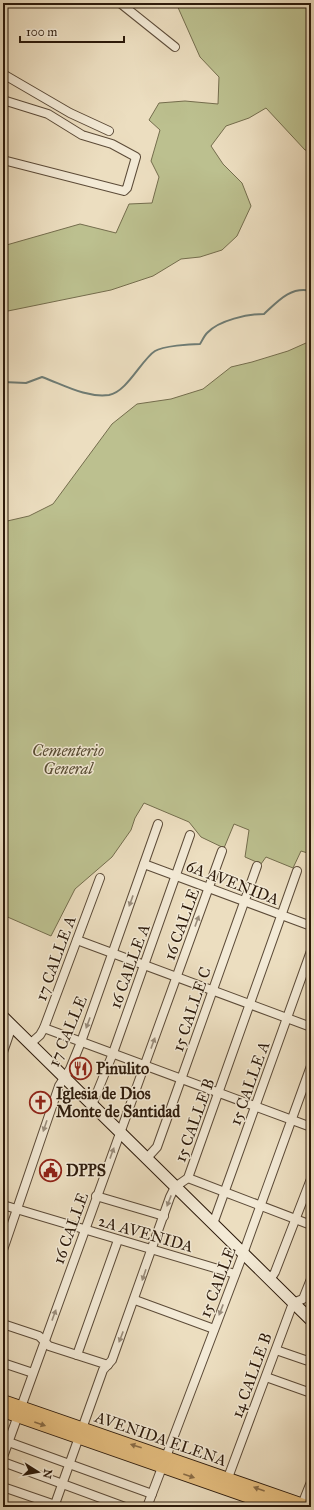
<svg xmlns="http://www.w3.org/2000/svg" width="314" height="1510" viewBox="0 0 314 1510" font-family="'IM FELL Great Primer',serif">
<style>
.green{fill:#bcc08f;stroke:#746d4d}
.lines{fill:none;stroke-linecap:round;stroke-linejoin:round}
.stream{stroke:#6e7b73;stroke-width:2}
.street-casing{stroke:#5c4b38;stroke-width:10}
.secondary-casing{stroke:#2c1a0b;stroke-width:13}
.primary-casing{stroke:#2c1a0b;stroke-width:14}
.street{stroke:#f3ead6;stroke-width:8}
.secondary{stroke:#f3ead6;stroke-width:11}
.primary{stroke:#e6bf80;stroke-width:12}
.oneway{fill:#998c7b}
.oneway2{fill:#896c46}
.labels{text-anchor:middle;stroke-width:3;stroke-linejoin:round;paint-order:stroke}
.park-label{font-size:16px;font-style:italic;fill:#574c33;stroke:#f3ead6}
.street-label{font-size:16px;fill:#2c1a0b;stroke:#f3ead6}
.poi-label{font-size:16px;font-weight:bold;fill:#2c1a0b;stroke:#f3ead6;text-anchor:start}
</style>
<rect width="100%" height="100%" fill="#ecdec0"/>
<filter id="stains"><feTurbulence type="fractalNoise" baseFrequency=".005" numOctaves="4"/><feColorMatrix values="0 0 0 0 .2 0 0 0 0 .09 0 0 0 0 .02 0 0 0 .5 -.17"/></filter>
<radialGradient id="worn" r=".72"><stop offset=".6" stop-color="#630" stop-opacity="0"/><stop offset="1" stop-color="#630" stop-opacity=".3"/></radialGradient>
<g class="green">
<polygon points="176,3 311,3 311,151 305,150 266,108 249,118 226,126 211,146 223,164 242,183 251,206 237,236 222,250 200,257 181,259 153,276 111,290 3,312 3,246 80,224 116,233 129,204 152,203 159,177 151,161 160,130 149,120 159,103 185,101 218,104 219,77 200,57"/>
<polygon points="311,342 311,854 301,851 293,868 266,857 261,864 245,857 249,830 234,824 224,848 201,837 189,822 144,803 135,818 131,830 112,857 75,889 51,936 3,915 3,522 29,516 53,504 112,424 137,404 171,399 203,389 231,367 252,362 288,351 306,343"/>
</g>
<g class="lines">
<path class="stream" d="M3,382l23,1 16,-6c22,8 44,21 67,18 18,-3 33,-36 46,-44 8,-5 35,-7 45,-7 2,-3 4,-8 7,-11 12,-13 41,-19 57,-19 14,-13 27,-28 47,-23"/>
<defs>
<g id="street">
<polyline points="120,3 175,47"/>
<polyline points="3,74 70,113 109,131"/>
<polyline points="3,100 48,114 82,135 112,144 136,157 127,188 124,191 3,160"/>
<polyline points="144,864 311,926"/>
<polyline points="77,940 311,1027"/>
<polyline points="44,1028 311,1127"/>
<polyline points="30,1044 40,1035 44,1028 100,878"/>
<polyline points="3,1052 12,1026"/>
<polyline points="92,1105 113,1053 190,835"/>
<polyline points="146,1159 157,1147 257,866"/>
<polyline points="188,1178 311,1225"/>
<polyline points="96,1196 164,1216"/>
<polyline points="3,1205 235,1274"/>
<polyline points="213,1224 311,951"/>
<polyline points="3,1250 59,1086 70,1069 81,1042 158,824"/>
<polyline points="270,1280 275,1272 311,1179"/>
<polyline points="135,1300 214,1329"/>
<polyline points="3,1324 39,1336 49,1346 108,1365"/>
<polyline points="276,1350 311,1362"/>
<polyline points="77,1355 118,1240"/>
<polyline points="3,1363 33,1373"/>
<polyline points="266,1377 311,1393"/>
<polyline points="3,1440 152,1494"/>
<polyline points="3,1457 222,851"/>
<polyline points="3,1462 125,1507"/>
<polyline points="226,1483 293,1303 303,1299 311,1279"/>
<polyline points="3,1487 61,1507"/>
<polyline points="54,1507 103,1370 112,1360 170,1197 175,1187 188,1178 297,871"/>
<polyline points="147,1507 243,1254 311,1066"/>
<polyline points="301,1507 311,1482"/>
</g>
<polyline id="secondary" points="3,1017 311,1320"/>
<g id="primary">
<polyline points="3,1401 309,1507"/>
<polyline points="3,1411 278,1507"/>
</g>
</defs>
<use href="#street" class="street-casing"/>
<use href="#secondary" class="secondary-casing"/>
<use href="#primary" class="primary-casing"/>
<use href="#street" class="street"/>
<use href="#secondary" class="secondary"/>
<use href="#primary" class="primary"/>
</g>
<defs><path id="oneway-solid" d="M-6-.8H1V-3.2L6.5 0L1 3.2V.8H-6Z"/></defs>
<g class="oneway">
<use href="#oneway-solid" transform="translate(131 901) rotate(110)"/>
<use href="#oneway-solid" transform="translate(197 921) rotate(-70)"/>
<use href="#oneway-solid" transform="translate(88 1023) rotate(110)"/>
<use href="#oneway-solid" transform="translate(153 1043) rotate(-70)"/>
<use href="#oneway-solid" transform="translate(45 1126) rotate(109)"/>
<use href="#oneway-solid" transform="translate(112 1153) rotate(-70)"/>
<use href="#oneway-solid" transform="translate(169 1201) rotate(111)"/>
<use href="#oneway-solid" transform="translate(144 1275) rotate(109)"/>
<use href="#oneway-solid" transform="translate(221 1310) rotate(111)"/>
<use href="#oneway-solid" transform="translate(54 1315) rotate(-70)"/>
<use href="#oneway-solid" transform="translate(121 1337) rotate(111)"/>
</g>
<g class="oneway2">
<use href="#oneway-solid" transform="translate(40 1424) rotate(19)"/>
<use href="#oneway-solid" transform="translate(136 1446) rotate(-162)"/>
<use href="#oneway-solid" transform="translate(189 1476) rotate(19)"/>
<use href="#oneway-solid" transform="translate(259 1489) rotate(-160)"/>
</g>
<defs>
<symbol id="restaurant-ring" viewBox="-11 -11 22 22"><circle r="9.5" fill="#f3ead6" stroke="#8f2418" stroke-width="1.5"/><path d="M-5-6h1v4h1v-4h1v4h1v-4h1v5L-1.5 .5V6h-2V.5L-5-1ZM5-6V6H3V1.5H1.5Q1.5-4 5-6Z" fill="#8f2418"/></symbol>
<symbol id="church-ring" viewBox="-11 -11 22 22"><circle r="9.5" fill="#f3ead6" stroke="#8f2418" stroke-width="1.5"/><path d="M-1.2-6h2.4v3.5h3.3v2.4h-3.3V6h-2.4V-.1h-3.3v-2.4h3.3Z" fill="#8f2418"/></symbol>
<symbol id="civic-ring" viewBox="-11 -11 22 22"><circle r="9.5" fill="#f3ead6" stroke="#8f2418" stroke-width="1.5"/><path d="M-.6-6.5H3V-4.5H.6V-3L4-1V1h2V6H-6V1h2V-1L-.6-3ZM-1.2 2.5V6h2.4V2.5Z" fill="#8f2418"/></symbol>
</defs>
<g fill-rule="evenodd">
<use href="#restaurant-ring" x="68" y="1056" width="25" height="25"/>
<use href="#church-ring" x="28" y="1090" width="25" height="25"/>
<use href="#civic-ring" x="38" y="1158" width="25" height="25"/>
</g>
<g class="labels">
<g class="park-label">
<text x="68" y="756">Cementerio<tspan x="68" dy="18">General</tspan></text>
</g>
<g class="street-label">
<text transform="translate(233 882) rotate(21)" y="6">6A AVENIDA</text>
<text transform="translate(181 924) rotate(-70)" y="6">16 CALLE</text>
<text transform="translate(55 958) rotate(-70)" y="6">17 CALLE A</text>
<text transform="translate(129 966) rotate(-70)" y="6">16 CALLE A</text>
<text transform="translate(191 1009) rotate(-71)" y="6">15 CALLE C</text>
<text transform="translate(67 1031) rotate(-67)" y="6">17 CALLE</text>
<text transform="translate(249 1083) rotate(-70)" y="6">15 CALLE A</text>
<text transform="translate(194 1120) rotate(-70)" y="6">15 CALLE B</text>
<text transform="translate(70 1228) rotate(-70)" y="6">16 CALLE</text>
<text transform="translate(146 1233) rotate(16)" y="6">2A AVENIDA</text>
<text transform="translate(217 1282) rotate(-69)" y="6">15 CALLE</text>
<text transform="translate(251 1375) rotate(-70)" y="6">14 CALLE B</text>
<text transform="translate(161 1438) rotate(19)" y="6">AVENIDA ELENA</text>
</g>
<g class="poi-label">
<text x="96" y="1074">Pinulito</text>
<text x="56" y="1099">Iglesia de Dios<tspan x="56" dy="18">Monte de Santidad</tspan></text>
<text x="66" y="1176">DPPS</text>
</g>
</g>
<rect width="314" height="1510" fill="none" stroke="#ecdec0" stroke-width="16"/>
<rect x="4" y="4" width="306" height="1502" fill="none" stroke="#2c1a0b" stroke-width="2"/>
<rect x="8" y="8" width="298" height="1494" fill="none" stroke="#2c1a0b"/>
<g transform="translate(38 1472) rotate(101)" stroke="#f3ead6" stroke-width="3" paint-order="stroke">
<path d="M0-3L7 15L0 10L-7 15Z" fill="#2c1a0b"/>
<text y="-6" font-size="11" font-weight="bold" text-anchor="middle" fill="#2c1a0b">N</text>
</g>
<path d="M20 36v6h104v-6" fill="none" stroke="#2c1a0b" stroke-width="2"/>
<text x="26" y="36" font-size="12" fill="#2c1a0b" stroke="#f3ead6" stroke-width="3" paint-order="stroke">100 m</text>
<rect width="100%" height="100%" filter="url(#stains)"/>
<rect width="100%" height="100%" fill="url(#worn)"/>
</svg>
